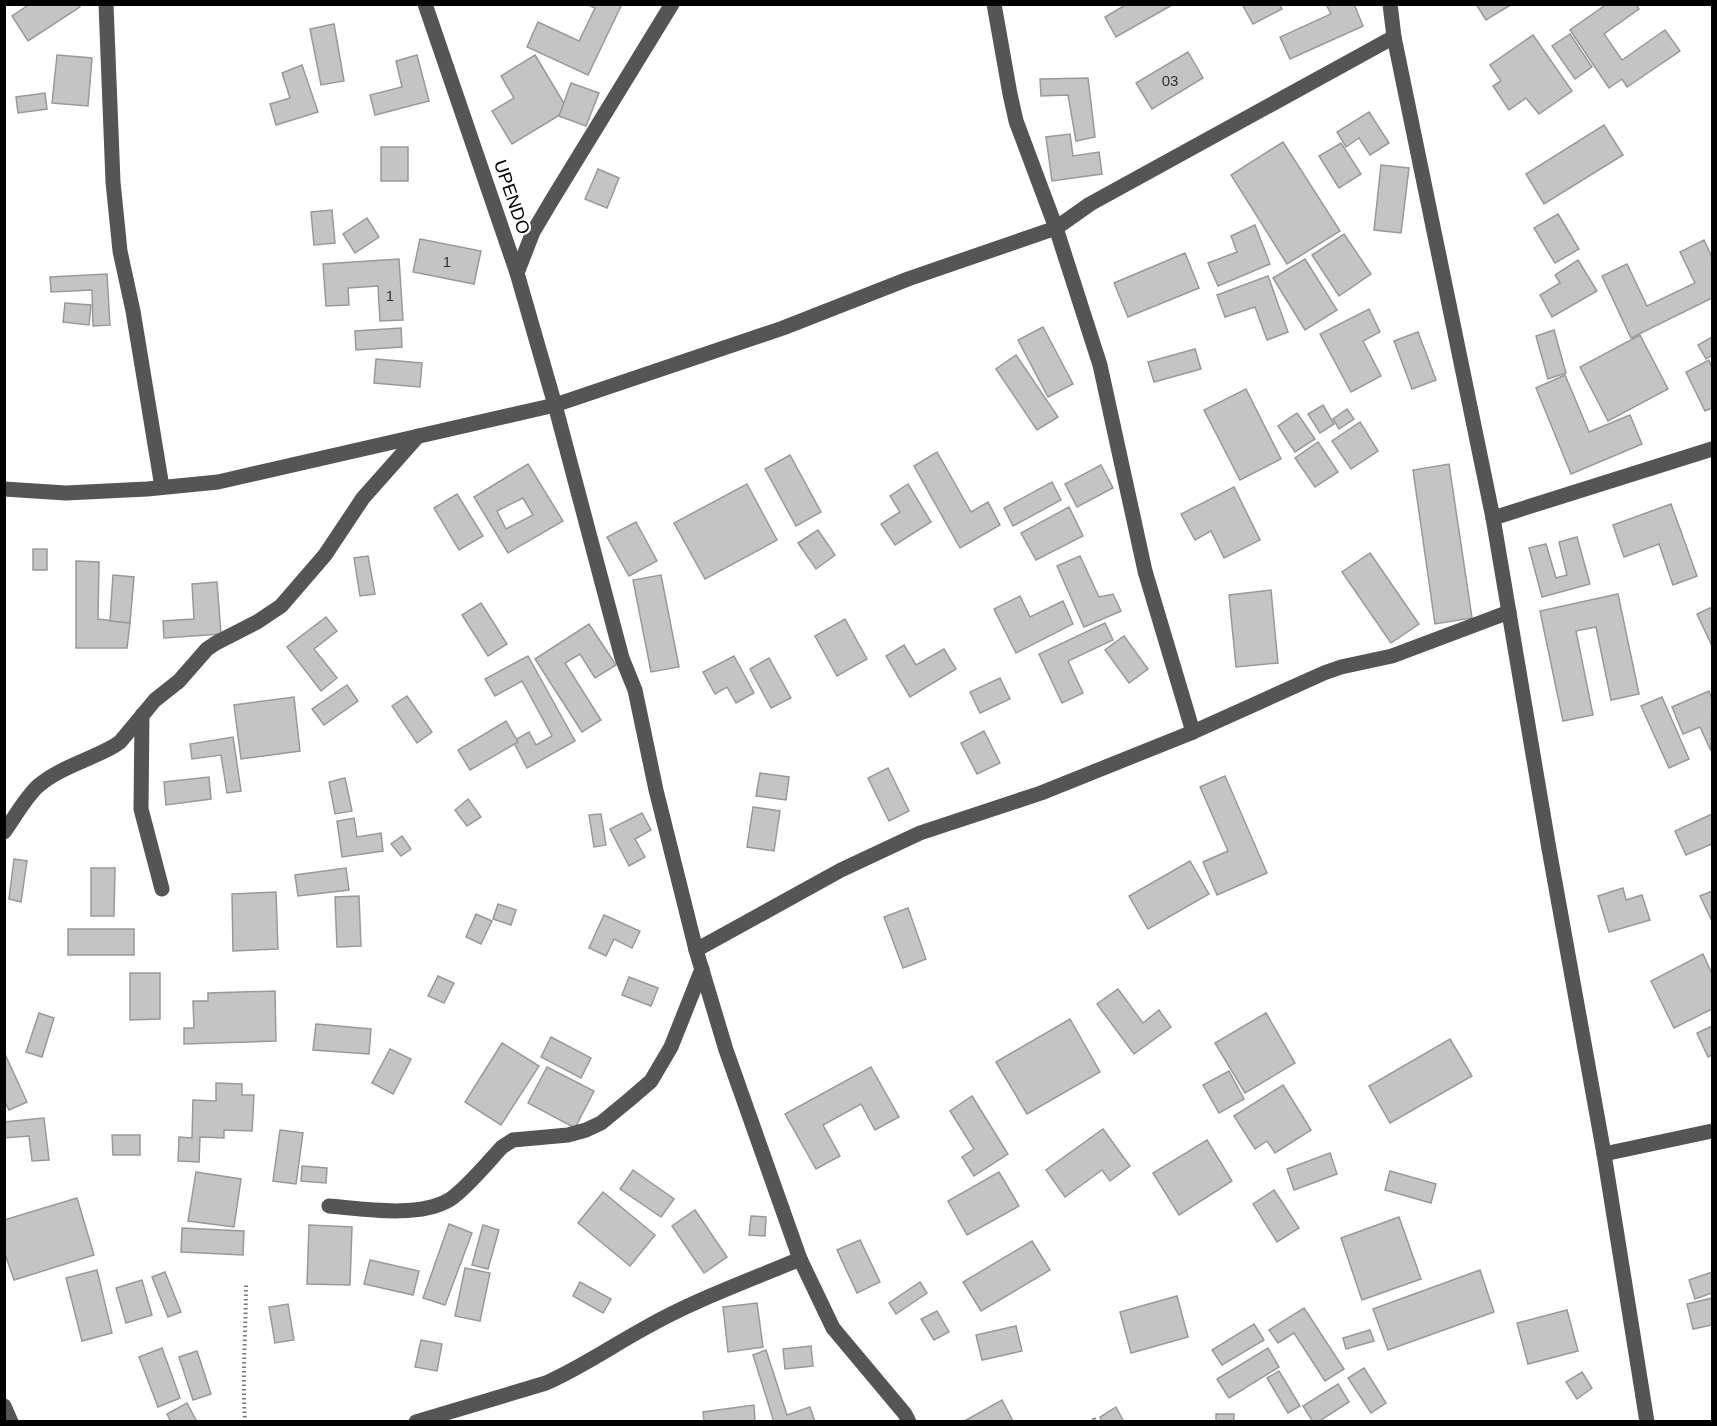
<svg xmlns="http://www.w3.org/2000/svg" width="1717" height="1426" viewBox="0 0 1717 1426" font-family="Arial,sans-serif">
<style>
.building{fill:#c4c4c4;stroke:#999;stroke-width:1.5;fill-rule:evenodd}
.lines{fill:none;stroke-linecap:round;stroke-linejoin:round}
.path{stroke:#777;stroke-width:4;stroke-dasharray:1.5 3;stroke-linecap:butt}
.minor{stroke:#555;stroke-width:15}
.labels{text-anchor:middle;stroke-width:4.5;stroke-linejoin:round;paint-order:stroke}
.number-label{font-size:15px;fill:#313131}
.street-label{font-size:18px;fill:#000;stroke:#fff}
</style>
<rect width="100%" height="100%" fill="#fff"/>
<g class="building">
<polygon points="30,4 79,4 80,7 28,41 12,16"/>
<polygon points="586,4 622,4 588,75 527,47 538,22 579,41 595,8"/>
<polygon points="1127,4 1171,4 1172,5 1116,37 1105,17"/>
<polygon points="1242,4 1279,4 1282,9 1253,24"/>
<polygon points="1326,4 1354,4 1363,26 1290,59 1280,37 1331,14"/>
<polygon points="1476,4 1508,4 1509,6 1486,20"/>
<polygon points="1607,4 1636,4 1639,9 1604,34 1622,60 1665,30 1680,51 1627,87 1622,79 1609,88 1570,30"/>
<polygon points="334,24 344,81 321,85 310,29"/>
<polygon points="1570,34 1592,67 1575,79 1552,46"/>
<polygon points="1533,35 1572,91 1539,114 1526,98 1509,110 1493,86 1501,81 1490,65"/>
<polygon points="1188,52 1203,78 1152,109 1136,83"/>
<polygon points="57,55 92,58 88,106 52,103"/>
<polygon points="417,55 429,101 375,115 370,95 402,87 396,61"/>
<polygon points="535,55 568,110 512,144 492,111 514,98 501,76"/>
<polygon points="302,65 318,112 276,125 270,104 290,98 282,73"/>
<polygon points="1088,78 1095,137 1076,141 1068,95 1041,96 1040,79"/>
<polygon points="571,83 599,93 586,126 559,116"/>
<polygon points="45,93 47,109 18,113 16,97"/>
<polygon points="1369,112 1389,143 1370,155 1359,138 1346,147 1337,132"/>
<polygon points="1604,125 1623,155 1544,204 1526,174"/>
<polygon points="1070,134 1073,156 1099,152 1102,174 1052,181 1046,137"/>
<polygon points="1283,142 1340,231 1287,264 1231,175"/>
<polygon points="1341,143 1361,174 1339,188 1319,156"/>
<rect x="381" y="147" width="27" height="34"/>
<polygon points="1381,165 1409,168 1401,233 1374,230"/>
<polygon points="598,169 619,178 607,208 585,199"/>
<polygon points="332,210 335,243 314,245 311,212"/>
<polygon points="1558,214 1579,249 1555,263 1534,228"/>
<polygon points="367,218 379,237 355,253 343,234"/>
<polygon points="1255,225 1270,264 1218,286 1208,263 1237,252 1231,236"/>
<polygon points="1344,234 1371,274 1339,296 1312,255"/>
<polygon points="420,239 481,251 474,284 413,272"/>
<polygon points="1704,240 1712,257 1712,298 1631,338 1602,276 1627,264 1647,306 1695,283 1680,252"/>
<polygon points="1185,253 1199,288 1128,317 1114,283"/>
<polygon points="399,259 403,320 380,321 378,286 348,288 349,305 326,306 323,264"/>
<polygon points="1305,259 1337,310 1305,330 1273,278"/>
<polygon points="1578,260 1597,291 1552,317 1540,295 1560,283 1555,275"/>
<polygon points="107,274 110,325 93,326 92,290 51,292 50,277"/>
<polygon points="1268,276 1288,332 1267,340 1255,307 1225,317 1217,295"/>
<polygon points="65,303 91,305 89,325 63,322"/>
<polygon points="1369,309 1380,332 1363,341 1381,376 1351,392 1320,334"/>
<polygon points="1043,327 1073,384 1048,397 1018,340"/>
<polygon points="401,328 402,347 356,350 355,331"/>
<polygon points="1554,330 1566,373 1548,379 1536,336"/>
<polygon points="1418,332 1436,380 1412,389 1394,341"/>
<polygon points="1640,335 1668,389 1608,421 1580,367"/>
<polygon points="1712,337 1712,355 1706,359 1698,345"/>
<polygon points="1195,349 1201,369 1154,382 1148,362"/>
<polygon points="1016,355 1058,417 1037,430 996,369"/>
<polygon points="376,359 422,363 420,387 374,383"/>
<polygon points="1709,360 1712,368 1712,408 1705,411 1686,372"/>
<polygon points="1565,375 1589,432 1630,415 1642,444 1571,474 1536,388"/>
<polygon points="1246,389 1281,459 1240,480 1204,410"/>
<polygon points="1323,405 1334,424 1320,433 1308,414"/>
<polygon points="1347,409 1354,419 1339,429 1333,419"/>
<polygon points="1297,413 1315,439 1295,452 1278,426"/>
<polygon points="1360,422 1378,451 1351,469 1332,441"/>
<polygon points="1318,442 1338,472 1315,487 1295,458"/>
<polygon points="937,452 971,512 988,502 1000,525 960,548 914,466"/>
<polygon points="790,455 821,512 796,526 765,469"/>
<path d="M528,464l35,57 -55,32 -34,-56zM523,498l10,17 -27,14 -9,-18z"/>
<polygon points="1449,464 1472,618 1435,624 1413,470"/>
<polygon points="1101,465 1113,488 1077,507 1065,484"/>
<polygon points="1052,482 1061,500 1013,526 1004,508"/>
<polygon points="747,484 777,540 705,579 674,523"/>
<polygon points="908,484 931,522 895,545 881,524 900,512 890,496"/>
<polygon points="1234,487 1260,540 1224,558 1211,531 1195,540 1181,514"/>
<polygon points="457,494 483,536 459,550 434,508"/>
<polygon points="1671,504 1697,576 1673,585 1659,544 1624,557 1613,525"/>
<polygon points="1069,507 1083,536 1036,560 1021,533"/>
<polygon points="636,522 657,561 629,576 607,537"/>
<polygon points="818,530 835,555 816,569 798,543"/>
<polygon points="1577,537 1590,584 1542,597 1529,548 1546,544 1556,578 1567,575 1559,542"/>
<rect x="33" y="549" width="14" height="21"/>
<polygon points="1370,553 1419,624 1391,643 1342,572"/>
<polygon points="368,556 375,594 360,596 354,558"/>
<polygon points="1080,556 1099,597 1113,594 1121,611 1084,627 1057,566"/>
<polygon points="76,561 99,562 98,619 130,623 127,648 76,648"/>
<polygon points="113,575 134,577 130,623 110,621"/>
<polygon points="661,575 679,667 651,672 633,580"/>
<polygon points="217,582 221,634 164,638 163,621 194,619 192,584"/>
<polygon points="1271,590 1278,663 1236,667 1229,595"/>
<polygon points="1618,594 1639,694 1611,700 1596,627 1576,631 1593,715 1563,721 1540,611"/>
<polygon points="1020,596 1030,617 1063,601 1073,624 1016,653 994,609"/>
<polygon points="481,603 507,644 488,656 462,615"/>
<polygon points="1712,607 1712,646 1697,614"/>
<polygon points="326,617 337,631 314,649 337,678 321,691 287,647"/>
<polygon points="845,619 867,659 837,676 815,636"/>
<polygon points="1105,623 1113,640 1068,661 1083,693 1062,703 1039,654"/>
<polygon points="589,624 616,665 595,678 580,654 565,663 601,720 582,732 535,659"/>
<polygon points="1124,636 1148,669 1129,683 1105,650"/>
<polygon points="904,645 916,665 944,649 956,669 910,697 886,656"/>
<polygon points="528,656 575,741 527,768 513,741 529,732 536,745 552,736 522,681 495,696 485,679"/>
<polygon points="734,656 754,693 736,703 727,687 715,694 703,672"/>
<polygon points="769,658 791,698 771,708 750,669"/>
<polygon points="1000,678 1010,699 980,713 970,692"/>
<polygon points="347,685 358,701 324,725 312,709"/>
<polygon points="1709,691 1712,699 1711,751 1700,727 1683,734 1672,707"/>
<polygon points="407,696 432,732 417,743 392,706"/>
<polygon points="294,697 300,751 241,759 234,705"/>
<polygon points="1662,697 1689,759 1669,768 1641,706"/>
<polygon points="506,721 518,742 470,770 458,750"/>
<polygon points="984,731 1000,763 977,774 961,743"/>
<polygon points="233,737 241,791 227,793 221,755 192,759 190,744"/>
<polygon points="888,768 909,811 889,821 868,778"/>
<polygon points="760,773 789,777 786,800 756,796"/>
<polygon points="1225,776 1267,873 1217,895 1203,862 1228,851 1200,787"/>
<polygon points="209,777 211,799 166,805 164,782"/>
<polygon points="345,778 352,811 335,814 329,782"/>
<polygon points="468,799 481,817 467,826 455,810"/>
<polygon points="753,807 780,811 774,851 747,847"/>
<polygon points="642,813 651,830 635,839 645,857 629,866 610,829"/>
<polygon points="601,814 606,845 594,847 589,815"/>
<polygon points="1712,814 1712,844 1686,855 1675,831"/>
<polygon points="354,818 357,837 381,833 383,851 342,857 337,821"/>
<polygon points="402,836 411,849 401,856 391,844"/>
<polygon points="14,859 27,861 21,902 9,899"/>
<polygon points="1190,861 1209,894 1148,929 1129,896"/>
<polygon points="91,868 115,868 114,916 91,916"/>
<polygon points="346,868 349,890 298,896 295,875"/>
<polygon points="1623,888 1626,900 1642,895 1650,920 1609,932 1598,896"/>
<polygon points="1712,891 1712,919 1711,919 1700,896"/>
<polygon points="276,892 278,949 233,951 232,894"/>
<polygon points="359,896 361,946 337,947 335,897"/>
<polygon points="498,904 516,910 511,925 493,919"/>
<polygon points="908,908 926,959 903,968 884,917"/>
<polygon points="476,914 492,921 481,944 466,937"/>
<polygon points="604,915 640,931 632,948 614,939 606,956 589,948"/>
<rect x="68" y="929" width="66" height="26"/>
<polygon points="1703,954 1712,974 1712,1009 1674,1028 1651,981"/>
<polygon points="130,973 160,973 160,1019 130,1020"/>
<polygon points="438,976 454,983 444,1003 428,996"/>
<polygon points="629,977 658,988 651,1006 622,995"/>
<polygon points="1118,989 1143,1023 1159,1010 1171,1027 1134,1054 1097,1004"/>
<polygon points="275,991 276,1041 184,1044 184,1028 194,1028 193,1001 208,1001 208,993"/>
<polygon points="39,1013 54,1018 42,1057 26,1052"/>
<polygon points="1266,1013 1295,1063 1245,1093 1215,1043"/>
<polygon points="1070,1019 1100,1072 1027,1114 996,1062"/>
<polygon points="316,1024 371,1029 369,1054 313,1050"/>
<polygon points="1712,1026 1712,1055 1708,1057 1697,1033"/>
<polygon points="551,1037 591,1058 581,1078 541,1057"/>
<polygon points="1450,1039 1472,1076 1390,1123 1369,1086"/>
<polygon points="502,1043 539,1066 501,1125 465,1102"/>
<polygon points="390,1049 411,1059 393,1094 372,1083"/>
<polygon points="4,1052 27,1102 9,1110 4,1100"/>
<polygon points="547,1067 594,1091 575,1128 528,1103"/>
<polygon points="871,1067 899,1117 875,1130 861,1104 823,1125 840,1156 816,1169 785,1114"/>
<polygon points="1229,1071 1244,1099 1219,1113 1203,1085"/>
<polygon points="216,1083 242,1084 242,1095 254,1095 252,1131 224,1130 224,1138 200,1137 199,1162 178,1161 179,1137 192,1138 193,1100 216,1101"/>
<polygon points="1283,1085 1311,1130 1275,1153 1267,1141 1255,1149 1234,1116"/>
<polygon points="972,1096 1008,1154 974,1176 962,1157 974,1149 950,1111"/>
<polygon points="44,1118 49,1160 32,1161 29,1136 4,1138 4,1122"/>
<polygon points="1103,1129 1130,1166 1110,1181 1102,1170 1065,1197 1046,1170"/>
<polygon points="280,1130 303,1133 296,1184 273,1181"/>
<polygon points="112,1135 140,1135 140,1155 113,1155"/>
<polygon points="1207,1140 1232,1181 1179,1215 1153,1173"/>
<polygon points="1330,1153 1337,1174 1294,1190 1287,1169"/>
<polygon points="302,1166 327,1168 326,1183 301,1181"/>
<polygon points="633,1170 674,1199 661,1217 620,1189"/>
<polygon points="1390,1171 1436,1184 1431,1203 1385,1190"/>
<polygon points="196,1172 241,1179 234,1227 188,1221"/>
<polygon points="999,1172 1019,1206 967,1235 948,1201"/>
<polygon points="1274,1190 1299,1228 1277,1242 1253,1204"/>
<polygon points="603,1192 655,1235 630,1266 578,1223"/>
<polygon points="77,1198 94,1255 14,1280 4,1251 4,1220"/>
<polygon points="695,1210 727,1257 704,1273 672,1226"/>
<polygon points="751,1216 766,1217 765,1236 749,1235"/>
<polygon points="1399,1217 1421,1279 1362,1300 1341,1238"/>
<polygon points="449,1224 472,1233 445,1305 423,1298"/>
<polygon points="309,1225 352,1227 350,1285 307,1284"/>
<polygon points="483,1225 499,1230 488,1269 472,1265"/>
<polygon points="182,1228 244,1231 243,1255 181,1252"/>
<polygon points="860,1240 880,1282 857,1293 837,1250"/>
<polygon points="1032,1241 1050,1270 981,1311 963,1282"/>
<polygon points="370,1260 419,1271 413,1295 364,1284"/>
<polygon points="465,1268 490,1273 480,1321 455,1316"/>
<polygon points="97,1270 112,1333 82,1341 66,1278"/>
<polygon points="1480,1270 1494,1312 1388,1350 1373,1309"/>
<polygon points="165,1272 181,1312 168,1317 152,1277"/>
<polygon points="1712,1272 1712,1293 1695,1299 1689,1280"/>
<polygon points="142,1280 152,1315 126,1323 116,1288"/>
<polygon points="580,1282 611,1299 603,1313 573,1296"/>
<polygon points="920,1282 927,1293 896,1314 889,1303"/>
<polygon points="1177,1296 1188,1337 1131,1353 1120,1312"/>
<polygon points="1712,1298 1712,1325 1693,1329 1687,1304"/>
<polygon points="757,1303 763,1347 728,1352 723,1307"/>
<polygon points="288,1304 294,1340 275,1343 269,1307"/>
<polygon points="1304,1308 1344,1369 1325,1381 1294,1333 1278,1343 1269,1330"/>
<polygon points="1567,1310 1578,1351 1528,1364 1517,1323"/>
<polygon points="937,1311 949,1332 934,1340 921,1319"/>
<polygon points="1254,1324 1264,1340 1222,1365 1212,1350"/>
<polygon points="1016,1326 1022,1351 982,1360 976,1335"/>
<polygon points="1370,1330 1374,1341 1346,1349 1343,1338"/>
<polygon points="421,1340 442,1344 437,1371 415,1367"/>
<polygon points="811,1346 813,1366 785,1369 783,1349"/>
<polygon points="162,1348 180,1398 158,1407 139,1357"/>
<polygon points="1268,1348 1279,1367 1229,1398 1217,1379"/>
<polygon points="766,1350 787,1415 810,1407 815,1422 774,1422 753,1355"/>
<polygon points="197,1351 211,1394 193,1400 179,1357"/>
<polygon points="1364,1368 1386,1403 1371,1413 1348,1378"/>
<polygon points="1279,1371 1300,1406 1288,1413 1267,1378"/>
<polygon points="1582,1372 1592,1388 1577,1399 1566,1382"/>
<polygon points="1338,1384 1349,1402 1318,1422 1313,1422 1303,1406"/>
<polygon points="1002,1400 1013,1421 967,1422 966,1420"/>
<polygon points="187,1403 197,1422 171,1422 167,1414"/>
<polygon points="754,1405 755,1421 704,1422 703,1412"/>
<polygon points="1116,1407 1124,1422 1102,1422 1100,1417"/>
<rect x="1216" y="1414" width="18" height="8"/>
</g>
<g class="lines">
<g class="path">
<polyline points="1094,1418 1095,1422"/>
<path d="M245,1422c-3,-47 1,-93 1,-139"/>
</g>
<g class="minor">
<polyline points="106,4 113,182 120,251 133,311 162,487"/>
<polyline points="425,4 517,273 555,405 622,658 635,690 656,790 696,950 726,1050 800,1259 833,1328 905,1414 909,1422"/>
<polyline points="994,4 1010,94 1016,121 1056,228 1100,365 1145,571 1193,732"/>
<polyline points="1390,4 1394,37 1493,518 1549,849 1604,1154 1647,1422"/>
<polyline points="517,273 533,232 552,200 672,4"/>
<polyline points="4,489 66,493 147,489 218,482 555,405 783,328 908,279 1056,228 1090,204 1394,37"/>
<polyline points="1493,518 1712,449"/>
<polyline points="142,715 141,809 162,889"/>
<path d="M4,832c11,-15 21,-34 34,-46 22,-19 52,-26 76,-40l6,-4 35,-42 24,-19 28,-32 9,-6 41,-21 24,-16 44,-51 38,-57 55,-62"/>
<polyline points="696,950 841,870 920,833 1041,793 1193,732 1324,673 1341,667 1392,656 1509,612"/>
<polyline points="1604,1154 1712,1131"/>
<path d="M329,1206c35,3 89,12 120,-6 16,-10 39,-38 53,-53l11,-7 55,-5 18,-5 15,-7 28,-23 22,-19 20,-34 31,-78"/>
<polyline points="4,1406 11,1422"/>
<path d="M416,1422l130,-39c34,-15 66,-37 99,-55 49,-28 103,-47 155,-69"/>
</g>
</g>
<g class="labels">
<g class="number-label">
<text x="1170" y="86">03</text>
<text x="447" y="267">1</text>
<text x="390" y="301">1</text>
</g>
<g class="street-label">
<text transform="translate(512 197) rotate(71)" y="6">UPENDO</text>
</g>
</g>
<rect width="1717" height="1426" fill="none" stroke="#000000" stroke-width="12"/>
</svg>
